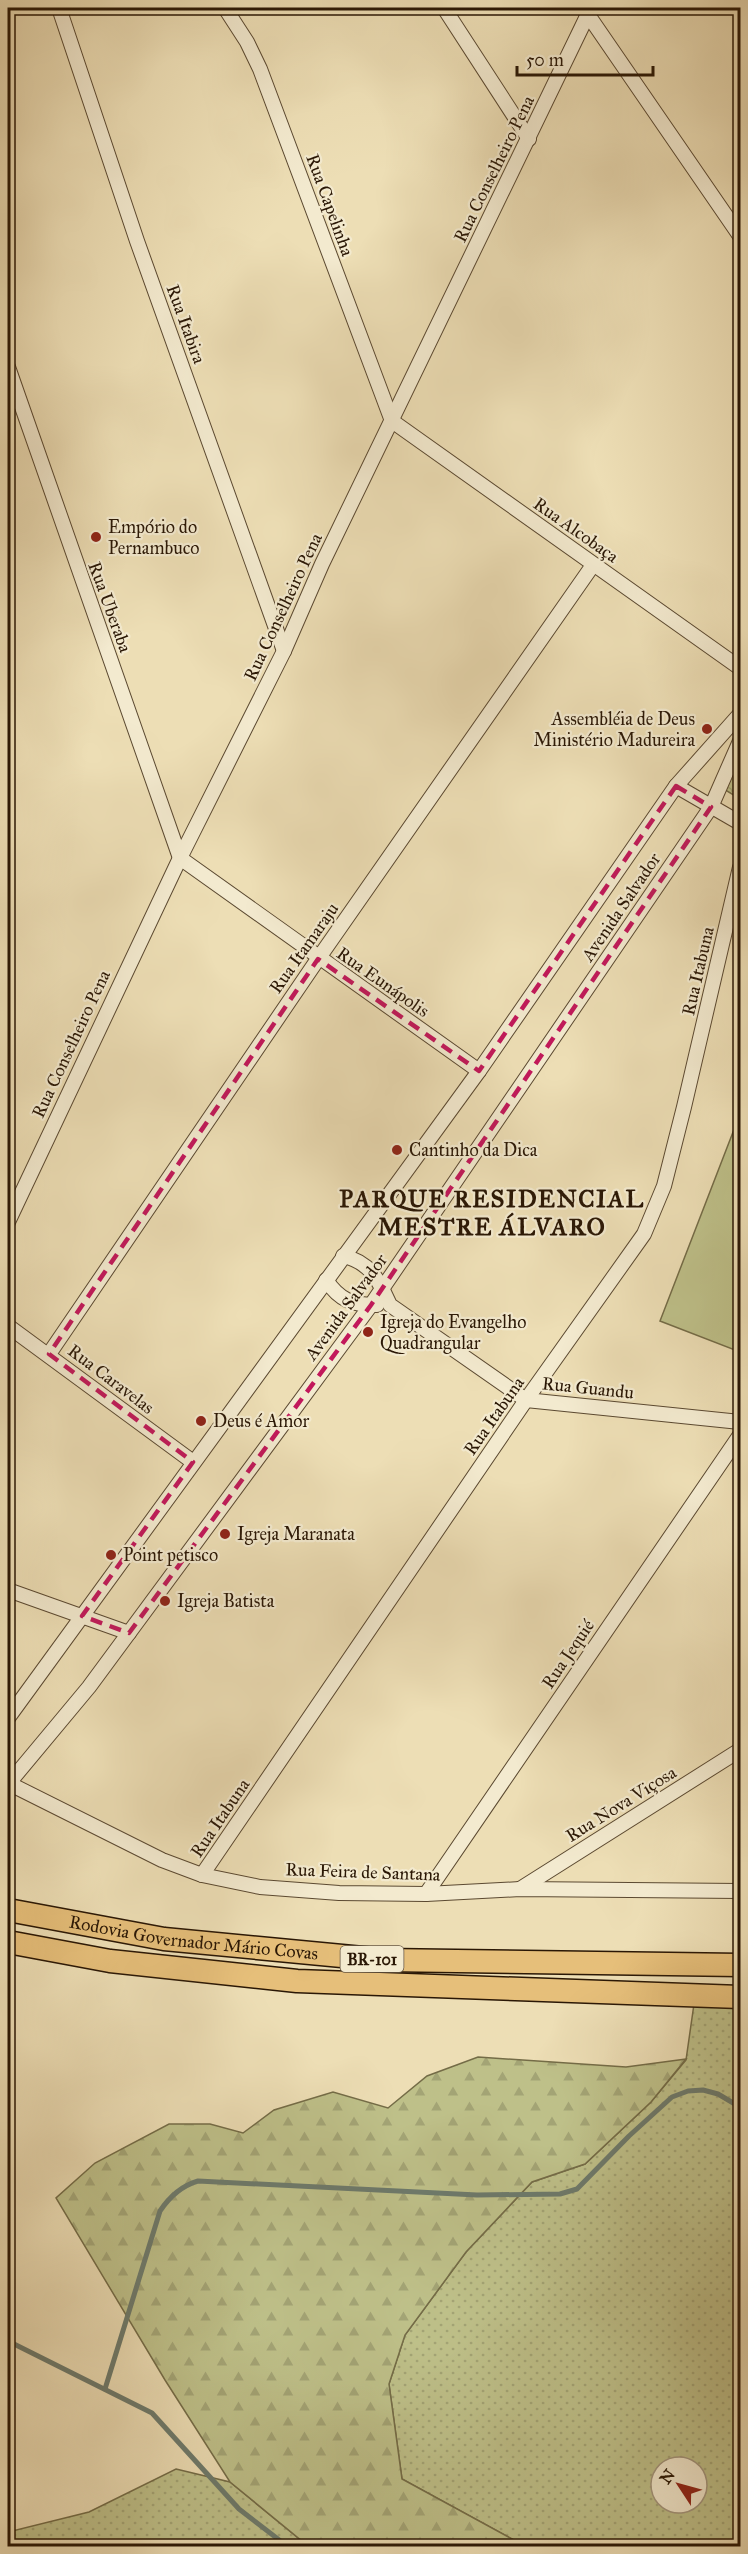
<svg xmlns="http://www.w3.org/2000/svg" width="748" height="2554" viewBox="0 0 748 2554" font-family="'IM FELL Great Primer',serif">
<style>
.grass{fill:url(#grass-dots);stroke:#746c47;stroke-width:1.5;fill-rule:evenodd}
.forest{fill:url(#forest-firs);stroke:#746c47;stroke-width:1.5}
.park{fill:url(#park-crowns);stroke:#746c47;stroke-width:1.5}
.garden{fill:#bec089;stroke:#746c47;stroke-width:1.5}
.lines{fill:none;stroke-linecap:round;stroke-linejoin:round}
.stream{stroke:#6d7a6c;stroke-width:5}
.minor-casing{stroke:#5b4931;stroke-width:16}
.primary-casing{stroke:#2a1705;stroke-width:25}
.minor{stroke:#f3eacf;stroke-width:14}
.primary{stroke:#e6bf7a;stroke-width:22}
.marked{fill:none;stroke:#c2185b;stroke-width:4.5;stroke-dasharray:12 8;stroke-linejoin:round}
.poi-dot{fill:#8f2418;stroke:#f3eacf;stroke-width:2}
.labels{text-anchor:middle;stroke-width:4.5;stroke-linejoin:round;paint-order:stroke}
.shield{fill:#f3eacf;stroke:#665642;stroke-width:1.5}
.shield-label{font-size:16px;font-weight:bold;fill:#2a1705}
.street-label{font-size:18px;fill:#2a1705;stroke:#f3eacf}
.poi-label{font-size:18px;fill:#2a1705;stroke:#f3eacf;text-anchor:start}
.district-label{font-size:24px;font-weight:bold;letter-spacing:1.5px;fill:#2a1705;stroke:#f3eacf}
</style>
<defs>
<pattern id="grass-dots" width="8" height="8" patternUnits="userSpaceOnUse" patternTransform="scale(1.5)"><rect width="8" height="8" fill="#bec089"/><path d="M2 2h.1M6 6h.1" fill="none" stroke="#a3a475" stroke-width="1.8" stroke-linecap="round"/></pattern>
<pattern id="forest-firs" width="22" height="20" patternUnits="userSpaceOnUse" patternTransform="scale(1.5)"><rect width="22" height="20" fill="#bec089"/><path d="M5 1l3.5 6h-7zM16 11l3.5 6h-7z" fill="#a3a475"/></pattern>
<pattern id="park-crowns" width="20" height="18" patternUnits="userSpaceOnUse" patternTransform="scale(1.5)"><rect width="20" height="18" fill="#bec089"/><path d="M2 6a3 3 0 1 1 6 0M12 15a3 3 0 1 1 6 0" fill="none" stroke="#a3a475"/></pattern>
</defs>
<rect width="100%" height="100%" fill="#eddeb5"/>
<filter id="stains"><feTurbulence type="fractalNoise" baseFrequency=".00333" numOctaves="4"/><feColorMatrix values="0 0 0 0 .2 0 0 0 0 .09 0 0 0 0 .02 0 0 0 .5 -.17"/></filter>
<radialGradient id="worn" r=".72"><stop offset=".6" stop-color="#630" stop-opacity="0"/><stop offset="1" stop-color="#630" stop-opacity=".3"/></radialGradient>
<g class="grass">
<path d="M694,2004l46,1v541h-215l-123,-67 -13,-95 16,-49 61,-83 66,-70 53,-18 66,-62 35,-42zM661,2467h36v36h-36z"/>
<polygon points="176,2469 230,2482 308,2546 8,2546 8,2532 89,2512"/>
</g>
<polygon class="forest" points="478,2057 626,2067 686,2059 651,2102 585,2164 532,2182 466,2252 405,2335 389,2384 402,2479 525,2546 308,2546 230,2482 165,2380 56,2198 95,2163 169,2124 210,2124 243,2133 274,2110 333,2092 388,2108 427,2076"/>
<polygon class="park" points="740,751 740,799 722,788"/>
<polygon class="garden" points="740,1114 740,1352 660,1321"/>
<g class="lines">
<g class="stream">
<polyline points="8,2341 152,2413 239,2509 287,2546"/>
<path d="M105,2389l55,-178c10,-15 21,-25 38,-30l279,14 83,-1 17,-5 52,-53 43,-39 16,-6 15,-1 15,4 22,13"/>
</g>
<defs>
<g id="minor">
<polyline points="59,8 137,241 284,651"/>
<polyline points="225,8 247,42 260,69 392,421"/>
<polyline points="444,8 529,139"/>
<polyline points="584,9 740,236"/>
<polyline points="8,367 180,858 479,1071"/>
<polyline points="392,421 740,668"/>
<polyline points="676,786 740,823"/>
<polyline points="8,1222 180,858 284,651 322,564 591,8"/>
<path d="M343,1256c28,6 36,25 47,49l136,95 214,22"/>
<path d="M326,1280c14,21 27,25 51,25"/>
<polyline points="8,1326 193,1462"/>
<polyline points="49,1354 318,959 593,565"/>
<polyline points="8,1590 129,1633"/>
<polyline points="8,1718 479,1071 676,786 740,714"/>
<polyline points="8,1783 162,1860 202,1875 260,1887 339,1893 426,1894 520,1889 740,1891"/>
<polyline points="9,1783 89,1687 371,1305 711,807 740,741"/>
<polyline points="202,1875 526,1400 644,1234 664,1186 684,1107 740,867"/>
<polyline points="520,1889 740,1750"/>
<polyline points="426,1894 740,1435"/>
</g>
<g id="primary">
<path id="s1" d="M8,1910l156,29 220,21 356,5"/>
<polyline points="8,1942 110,1961 297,1981 740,1997"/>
</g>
</defs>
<use href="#minor" class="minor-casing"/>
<use href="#primary" class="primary-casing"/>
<use href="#minor" class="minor"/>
<use href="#primary" class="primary"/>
</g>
<path class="marked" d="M676,786l35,21 -340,498 -242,328 -47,-17 111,-154 -144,-108 269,-395 161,112z"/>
<g class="poi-dot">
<circle cx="96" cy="537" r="6"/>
<circle cx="707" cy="729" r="6"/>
<circle cx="397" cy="1150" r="6"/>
<circle cx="368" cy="1332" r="6"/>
<circle cx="201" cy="1421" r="6"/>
<circle cx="225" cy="1534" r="6"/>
<circle cx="111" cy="1555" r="6"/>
<circle cx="165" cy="1601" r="6"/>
</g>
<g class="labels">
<rect class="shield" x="340.5" y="1946" width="63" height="26" rx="4.5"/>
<g class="shield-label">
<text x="372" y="1965">BR-101</text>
</g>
<g class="street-label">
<text transform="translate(494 169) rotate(-64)" y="6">Rua Conselheiro Pena</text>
<text transform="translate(330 205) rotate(70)" y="6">Rua Capelinha</text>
<text transform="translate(186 324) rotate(70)" y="6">Rua Itabira</text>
<text transform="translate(576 530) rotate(35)" y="6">Rua Alcobaça</text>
<text transform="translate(110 607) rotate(70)" y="6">Rua Uberaba</text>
<text transform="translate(283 607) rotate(-65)" y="6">Rua Conselheiro Pena</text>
<text transform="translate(621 907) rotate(-56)" y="6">Avenida Salvador</text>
<text transform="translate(304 948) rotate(-55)" y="6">Rua Itamaraju</text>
<text transform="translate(698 971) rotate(-77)" y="6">Rua Itabuna</text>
<text transform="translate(383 982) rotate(35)" y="6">Rua Eunápolis</text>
<text transform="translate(71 1044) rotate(-65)" y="6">Rua Conselheiro Pena</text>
<text transform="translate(346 1307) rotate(-54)" y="6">Avenida Salvador</text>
<text transform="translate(111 1379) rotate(37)" y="6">Rua Caravelas</text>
<text transform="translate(588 1388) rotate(6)" y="6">Rua Guandu</text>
<text transform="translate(494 1416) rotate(-55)" y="6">Rua Itabuna</text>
<text transform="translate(568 1654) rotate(-56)" y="6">Rua Jequié</text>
<text transform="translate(621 1804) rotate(-32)" y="6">Rua Nova Viçosa</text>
<text transform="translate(220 1818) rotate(-56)" y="6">Rua Itabuna</text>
<text transform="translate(363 1872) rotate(2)" y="6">Rua Feira de Santana</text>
<text dy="6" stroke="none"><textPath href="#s1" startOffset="188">Rodovia Governador Mário Covas</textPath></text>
</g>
<g class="poi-label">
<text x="108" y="533">Empório do<tspan x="108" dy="21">Pernambuco</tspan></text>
<text x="695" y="725" text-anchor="end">Assembléia de Deus<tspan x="695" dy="21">Ministério Madureira</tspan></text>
<text x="409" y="1156">Cantinho da Dica</text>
<text x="380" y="1328">Igreja do Evangelho<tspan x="380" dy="21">Quadrangular</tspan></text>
<text x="213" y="1427">Deus é Amor</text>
<text x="237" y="1540">Igreja Maranata</text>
<text x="123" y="1561">Point petisco</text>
<text x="177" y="1607">Igreja Batista</text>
</g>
<g class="district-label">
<text x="492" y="1207">PARQUE RESIDENCIAL<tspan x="492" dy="28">MESTRE ÁLVARO</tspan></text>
</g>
</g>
<rect width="748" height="2554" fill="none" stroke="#eddeb5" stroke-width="30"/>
<rect x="9" y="9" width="730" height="2536" fill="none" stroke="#2a1705" stroke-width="3"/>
<rect x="15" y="15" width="718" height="2524" fill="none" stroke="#2a1705" stroke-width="1.5"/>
<g transform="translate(679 2485) rotate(306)"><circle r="28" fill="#f3eacf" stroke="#a3967e" stroke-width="1.5"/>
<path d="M0-4.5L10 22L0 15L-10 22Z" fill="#8f2418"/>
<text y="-9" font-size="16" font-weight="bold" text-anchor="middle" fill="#2a1705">N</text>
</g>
<path d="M517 66v9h136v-9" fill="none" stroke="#2a1705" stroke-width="3"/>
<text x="526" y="66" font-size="18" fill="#2a1705" stroke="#f3eacf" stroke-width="4.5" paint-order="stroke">50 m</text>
<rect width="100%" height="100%" filter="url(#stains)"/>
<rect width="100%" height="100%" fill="url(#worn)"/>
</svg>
